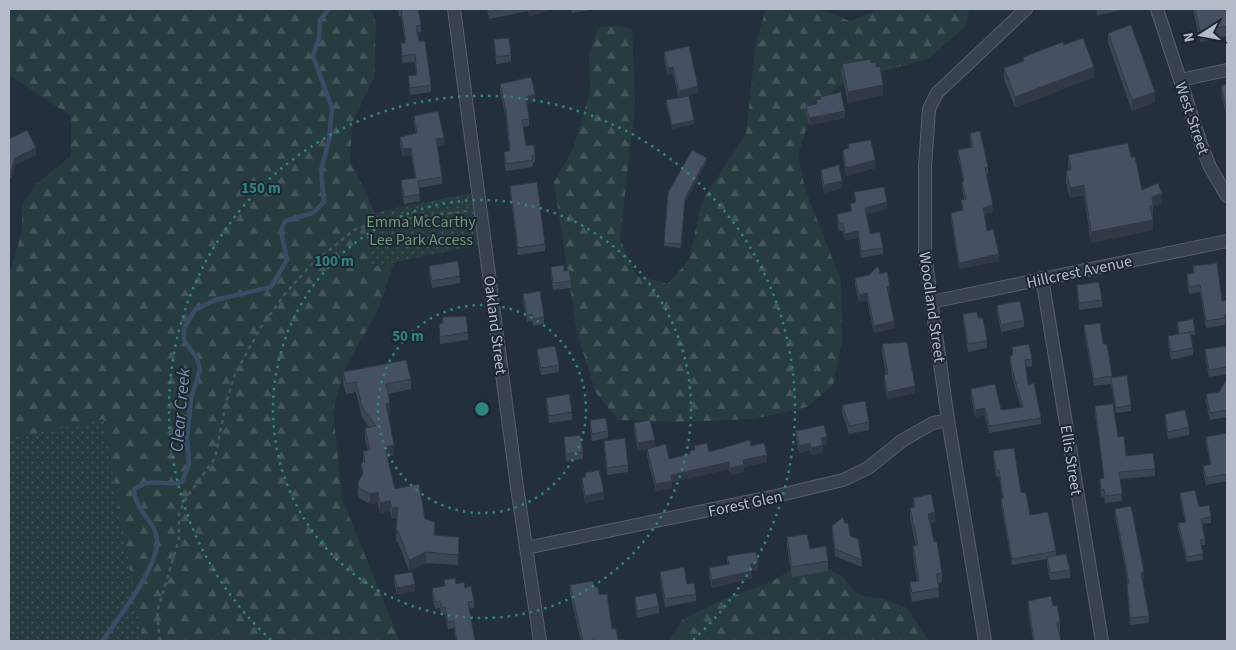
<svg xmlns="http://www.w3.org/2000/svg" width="1236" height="650" viewBox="0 0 1236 650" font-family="'Source Sans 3',sans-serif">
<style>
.forest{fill:url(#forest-firs)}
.park{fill:url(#park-dots)}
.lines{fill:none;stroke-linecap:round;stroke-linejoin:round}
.stream{stroke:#394c67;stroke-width:4.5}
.street-casing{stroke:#565f6c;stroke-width:14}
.path{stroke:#44595c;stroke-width:2.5;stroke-dasharray:4 4;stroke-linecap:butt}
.street{stroke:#38414e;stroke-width:12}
.wall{fill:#3b4654}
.shaded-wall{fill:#303945}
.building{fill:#455162;stroke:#303945}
.ring{fill:none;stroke:#308480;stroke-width:2.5;stroke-dasharray:2.5 5}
.labels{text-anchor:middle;stroke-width:4;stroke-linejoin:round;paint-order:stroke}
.street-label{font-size:16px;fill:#b4bcc9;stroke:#1d2633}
.park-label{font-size:16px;fill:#6b9a76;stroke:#1d2633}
.water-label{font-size:18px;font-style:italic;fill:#7c92b1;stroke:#1d2633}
.centre{fill:#308480;stroke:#1d2633;stroke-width:2.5}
.ring-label{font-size:15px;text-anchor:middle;font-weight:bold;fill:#308480;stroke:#1d2633;stroke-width:4;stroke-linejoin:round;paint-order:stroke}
</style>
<defs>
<pattern id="forest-firs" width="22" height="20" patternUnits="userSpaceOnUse" patternTransform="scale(1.25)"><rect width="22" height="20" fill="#263c3f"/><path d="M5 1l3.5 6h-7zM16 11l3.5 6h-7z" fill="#435659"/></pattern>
<pattern id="park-dots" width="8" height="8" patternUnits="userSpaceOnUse" patternTransform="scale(1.25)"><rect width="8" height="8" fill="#263c3f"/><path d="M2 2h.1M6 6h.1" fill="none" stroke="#435659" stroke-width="1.8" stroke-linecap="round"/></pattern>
</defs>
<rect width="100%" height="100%" fill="#242f3e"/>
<g class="forest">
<polygon points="9,9 372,9 376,23 374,78 352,123 350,162 370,201 394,262 379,308 345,369 333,410 342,499 400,641 50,641 9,550 9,276 22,231 22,205 36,184 71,156 71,116 9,75"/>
<polygon points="766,9 819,9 850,21 879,9 969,9 966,26 928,59 846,81 814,106 798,154 805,189 841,280 842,341 833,385 807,407 754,419 679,422 618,420 596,393 577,333 554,182 573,149 590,92 589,53 599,27 616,26 632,29 635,104 620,239 637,276 668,284 689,260 702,201 746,134 756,42"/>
<polygon points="811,559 842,576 858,595 883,599 907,608 929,641 668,641 683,619 729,597 769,583"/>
</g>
<g class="park">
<polygon points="471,193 478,245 372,267 362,215"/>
<polygon points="103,419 143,641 9,641 9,439"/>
</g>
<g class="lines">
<path class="stream" d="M102,641c15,-20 58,-77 55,-101 -2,-21 -22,-27 -23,-51 21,-13 29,-2 48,-7l7,-18 -2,-26 4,-39 9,-29 -3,-12 -13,-18v-12l11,-18 20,-10 56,-13 16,-27 -6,-29 4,-10 28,-8 11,-11 -3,-32 8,-29 3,-33 -19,-52 6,-18 1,-18 9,-11"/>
<defs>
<g id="street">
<polyline points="454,9 517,487 540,641"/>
<polyline points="1157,9 1201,144 1210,167 1227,196"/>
<polyline points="1180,80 1227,70"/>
<polyline points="1042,278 1102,641"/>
<polyline points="931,302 1227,241"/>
<polyline points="526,548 776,496 843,480 868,468 903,440 933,423 948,420"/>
<polyline points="985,641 948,420 925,255 925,167 929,109 937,93 1026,9"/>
</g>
</defs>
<use href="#street" class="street-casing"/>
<polyline class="path" points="160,641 157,612 179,539 179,514 185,500 215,458 226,403 235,374 261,327 284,295 312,264 354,230 373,223 467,211"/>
<use href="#street" class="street"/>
</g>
<g class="wall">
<polygon points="398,9 418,9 421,25 421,32 417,33 419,41 431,85 431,92 410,95 408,76 416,75 415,62 402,63 401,43 405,43 401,16 399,16"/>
<polygon points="487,9 548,9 548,11 529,16 528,11 489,19"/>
<polygon points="571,9 590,9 590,10 572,13"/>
<polygon points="1096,9 1128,9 1097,15"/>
<polygon points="1193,9 1227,9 1227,36 1200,42"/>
<polygon points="1108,33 1155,102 1132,111 1108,43"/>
<polygon points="494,39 511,55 511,62 496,64"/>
<polygon points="664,52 698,93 681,97 694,124 672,129 666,104 666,100 679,98 673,74 668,75 664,59"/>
<polygon points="1023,57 1094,77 1015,108 1004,79 1004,68 1023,61"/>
<polygon points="871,63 883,95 848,103 842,75 842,64"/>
<polygon points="500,84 535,102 527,103 529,119 529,126 523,127 526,146 535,155 535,162 533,163 533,167 506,171 504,159 504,152 509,151 509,150 506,118 500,91"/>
<polygon points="1227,84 1227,118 1221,93 1221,86"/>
<polygon points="820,97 845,118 809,125 806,113 806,106 816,104 816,100 820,99"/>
<polygon points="414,116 444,145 437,146 442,177 442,184 419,188 420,201 404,204 401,188 401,180 415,178 411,155 403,157 400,144 400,137 416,134 414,123"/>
<polygon points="970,133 988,167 988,174 986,174 993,212 984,214 987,231 999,261 959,269 951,219 951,213 962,210 961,200 964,199 962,188 962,182 963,181 958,157 958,150 971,147 970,140"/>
<polygon points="9,139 36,155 15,165 11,178 9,177"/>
<polygon points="848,144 875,168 846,176 843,157 843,150 848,149"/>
<polygon points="1068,155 1131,157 1142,190 1162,203 1153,207 1153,215 1152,216 1153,230 1091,243 1084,195 1070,198 1066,182 1066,171 1069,170 1068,166"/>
<polygon points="707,162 685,202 681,248 664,246 668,193"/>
<polygon points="821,170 842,188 824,193 821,177"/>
<polygon points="510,186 545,244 545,251 518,255 510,193"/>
<polygon points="854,192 887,209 867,214 870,234 883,248 883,254 861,258 858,238 845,240 843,231 839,231 837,221 837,214 851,211 850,204 855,203"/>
<polygon points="429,266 460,276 460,283 432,288 429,273"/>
<polygon points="1193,266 1222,301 1227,302 1227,321 1225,322 1225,325 1206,328 1200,292 1189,294 1187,282 1187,274 1193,274"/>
<polygon points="551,267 564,271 571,281 571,288 553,290 551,274"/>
<polygon points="880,274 890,293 888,294 894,328 874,333 867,300 859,302 855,285 855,278"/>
<polygon points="1077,285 1102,300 1102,307 1079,310 1077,292"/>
<polygon points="523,294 544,317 544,324 533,326 532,321 527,322 523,301"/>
<polygon points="997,305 1024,320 1024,327 1001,332 997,312"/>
<polygon points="963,314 978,318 987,341 987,348 968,352 963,321"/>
<polygon points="442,317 468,332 468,340 440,344 439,324 442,323"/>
<polygon points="1177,322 1195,331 1195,335 1191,335 1193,348 1193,355 1171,360 1168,343 1168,336 1179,334"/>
<polygon points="1084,325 1103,344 1112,378 1131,405 1131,411 1116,413 1111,384 1094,386 1084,332"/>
<polygon points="882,344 915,393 887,399 884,382 884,375 886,375 882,352"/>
<polygon points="1227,346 1227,374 1209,377 1205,356 1205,349"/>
<polygon points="1012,347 1032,359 1032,366 1026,367 1028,385 1041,418 1041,424 989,433 985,415 975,417 971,396 971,389 1001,410 1021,407 1012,376 1010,363 1010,356 1012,356"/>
<polygon points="537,349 559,365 559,372 541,375 537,356"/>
<polygon points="343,372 411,379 411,389 388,394 390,414 388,414 394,455 387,457 395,489 425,519 435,535 459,547 458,565 426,563 409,571 398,542 396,542 397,518 392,519 390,511 380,513 378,503 370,504 359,498 358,493 358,482 362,476 361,463 363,462 363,451 368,450 365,438 365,428 369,427 362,417 356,392 346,394 343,383"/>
<polygon points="1227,379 1227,417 1210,420 1206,402 1206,394 1219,392"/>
<polygon points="546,398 572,412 572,420 549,423 546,405"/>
<polygon points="842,405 869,422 869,430 849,434 842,412"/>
<polygon points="1095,406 1118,437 1126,456 1155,469 1155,476 1120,479 1122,501 1105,503 1104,496 1101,497 1100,479 1104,478 1095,413"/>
<polygon points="1165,414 1189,427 1189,435 1168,439 1165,421"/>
<polygon points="590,420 608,431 608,438 592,441 590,428"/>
<polygon points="634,423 655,447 669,459 690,454 690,451 694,450 694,446 709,452 751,446 767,462 744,467 744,472 730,475 729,469 672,482 672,488 656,491 647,456 647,449 638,451 634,430"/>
<polygon points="796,431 827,444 823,445 823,452 811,455 810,450 799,453 796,438"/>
<polygon points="1227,433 1227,481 1206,485 1203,472 1203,466 1210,464 1206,443 1206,437"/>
<polygon points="564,437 583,452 583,459 566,461 564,444"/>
<polygon points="604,441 628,465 628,472 607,475 604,448"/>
<polygon points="993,451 1021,492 1030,515 1056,551 1056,556 1070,570 1070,578 1050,580 1047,565 1047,559 1012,565 1001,505 1001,498 1002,498 999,476 996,477 993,458"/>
<polygon points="585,473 604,499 585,503 582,485 582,478 585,477"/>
<polygon points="1180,493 1211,517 1211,523 1202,524 1205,539 1205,545 1201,545 1203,560 1187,562 1178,529 1178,523 1185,522 1180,498"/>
<polygon points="913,498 935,522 930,523 942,573 942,582 938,583 939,597 912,602 910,592 910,582 917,581 913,555 913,546 916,545 910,518 910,508 913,508"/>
<polygon points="1115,509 1144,579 1142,579 1149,616 1149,623 1130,625 1127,590 1127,583 1128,583 1115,516"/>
<polygon points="845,523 850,536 862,560 862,567 835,556 832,533 832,526"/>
<polygon points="787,537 810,549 828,561 828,571 792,577 787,547"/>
<polygon points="727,556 758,570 752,571 752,578 712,588 709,575 709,568 727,564"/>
<polygon points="660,572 687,584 696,594 696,601 665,607 660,579"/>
<polygon points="394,575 415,591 397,595 394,582"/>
<polygon points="444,580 456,584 465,588 474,601 474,608 469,609 475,641 456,641 454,628 448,629 445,614 442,615 440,608 435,609 432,595 432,588 444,586"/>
<polygon points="570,585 594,587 599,595 612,629 618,640 624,641 581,641 570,594"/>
<polygon points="635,597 659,606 659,613 637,618 635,604"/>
<polygon points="1028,601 1053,606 1060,622 1060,632 1059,633 1061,641 1033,641 1028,611"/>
</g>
<g class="shaded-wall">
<polygon points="529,9 548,9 548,11 529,16"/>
<polygon points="673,67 673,74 668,75 668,68"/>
<polygon points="1094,67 1094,77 1015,108 1015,97"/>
<polygon points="883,85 883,95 848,103 848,92"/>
<polygon points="698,86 698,93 679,98 679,91"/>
<polygon points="1155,92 1155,102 1132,111 1132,100"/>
<polygon points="535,94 535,102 526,104 526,97"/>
<polygon points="845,111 845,118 809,125 809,118"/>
<polygon points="694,120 694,124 672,129 672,125"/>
<polygon points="444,138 444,145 436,146 436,139"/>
<polygon points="36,148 36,155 15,165 11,178 11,171 15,158"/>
<polygon points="411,148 411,155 403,157 403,149"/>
<polygon points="707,158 707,162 685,202 681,248 685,198"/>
<polygon points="875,160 875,168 846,176 846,168"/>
<polygon points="842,181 842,188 824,193 824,185"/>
<polygon points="1084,185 1084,195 1070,198 1070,188"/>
<polygon points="1162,193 1162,203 1153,207 1152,197"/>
<polygon points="887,202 887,209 865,215 865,208"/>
<polygon points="993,205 993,212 983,214 983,208"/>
<polygon points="1153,220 1153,230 1091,243 1091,232"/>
<polygon points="858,231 858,238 845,240 845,234"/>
<polygon points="999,254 999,261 959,269 959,263"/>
<polygon points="890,286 890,293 887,294 887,287"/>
<polygon points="867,293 867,300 859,302 859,295"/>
<polygon points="894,321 894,328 874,333 874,326"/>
<polygon points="915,386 915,393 887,399 887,392"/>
<polygon points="390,403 390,414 386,414 386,404"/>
<polygon points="985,408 985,415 975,417 975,410"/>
<polygon points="827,437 827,444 823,445 823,452 811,455 811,448 821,438"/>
<polygon points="655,440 655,447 638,451 638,443"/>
<polygon points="810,443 810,450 799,453 799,446"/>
<polygon points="394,445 394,455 385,457 385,447"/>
<polygon points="767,455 767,462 744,467 744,472 730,475 730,468 743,460"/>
<polygon points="729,462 729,469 672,482 672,488 656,491 656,484 671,475"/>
<polygon points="378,492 378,503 370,504 370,494"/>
<polygon points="604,492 604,499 585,503 585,496"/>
<polygon points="390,501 390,511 380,513 380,503"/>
<polygon points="398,507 398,517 392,519 392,508"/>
<polygon points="935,512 935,522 928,523 928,514"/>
<polygon points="426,552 426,563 409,571 409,560"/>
<polygon points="758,563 758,570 752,571 752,578 712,588 712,580 751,564"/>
<polygon points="1144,572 1144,579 1141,580 1141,573"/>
<polygon points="415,584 415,591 397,595 397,588"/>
</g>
<g class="building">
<polygon points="399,9 418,9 421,25 416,26 419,41 425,41 431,85 410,88 408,76 417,75 415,54 402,56 401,43 406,43 401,9"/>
<polygon points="488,9 503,9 489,12"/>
<polygon points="1195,9 1227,9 1227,26 1200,31"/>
<polygon points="1131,25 1155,92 1132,100 1108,33"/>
<polygon points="509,38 511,55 496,57 494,39"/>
<polygon points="1083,38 1094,67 1015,97 1004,68 1024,61 1023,57 1063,42 1064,45"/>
<polygon points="689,46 698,86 679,91 673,67 668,68 664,52"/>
<polygon points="871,59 871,63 876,62 876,67 880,66 883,85 848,92 842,64"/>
<polygon points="531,77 535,94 526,97 529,119 522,120 526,146 534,145 535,155 532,156 533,160 506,164 504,152 509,151 510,148 506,111 500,84"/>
<polygon points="1227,84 1227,111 1221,86"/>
<polygon points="841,92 845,111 809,118 806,106 817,104 816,100 821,99 820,97"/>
<polygon points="689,96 694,120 672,125 666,100"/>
<polygon points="438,111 444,138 436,139 442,177 418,181 420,194 404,197 401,180 416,178 411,148 403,149 400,137 417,133 414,116"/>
<polygon points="27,130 36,148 15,158 11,171 9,170 9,139"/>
<polygon points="980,131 988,167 985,168 993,205 983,208 987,231 993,229 999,254 959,263 951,213 963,210 961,200 966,199 962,182 964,181 958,150 973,147 970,133"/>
<polygon points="869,140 871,141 875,160 846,168 843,150 849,148 848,144"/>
<polygon points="1128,143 1131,157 1135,157 1142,190 1158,183 1162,193 1152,197 1153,205 1150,206 1153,220 1091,232 1084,185 1070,188 1066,171 1071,170 1068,155"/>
<polygon points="692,150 707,158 685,198 681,244 664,243 668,193"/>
<polygon points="839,165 842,181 824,185 821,170"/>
<polygon points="537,182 545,244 518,248 510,186"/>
<polygon points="884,187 887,202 865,208 870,234 880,232 883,248 861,251 858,231 845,234 843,224 839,224 837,214 852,211 850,204 856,202 854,192"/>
<polygon points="458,261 460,276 432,281 429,266"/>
<polygon points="1217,263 1222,301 1227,300 1227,314 1224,315 1225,318 1206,321 1200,285 1189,287 1187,274 1194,273 1193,266"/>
<polygon points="564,265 564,271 569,270 571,281 553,283 551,267"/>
<polygon points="878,266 880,274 887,272 890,286 887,287 894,321 874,326 867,293 859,295 855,278 869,275"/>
<polygon points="1099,282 1102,300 1079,303 1077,285"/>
<polygon points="540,291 544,317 533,319 532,314 527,315 523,294"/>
<polygon points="1020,301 1024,320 1001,325 997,305"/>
<polygon points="977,312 978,318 983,318 987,341 968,344 963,314"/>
<polygon points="466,316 468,332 440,337 439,324 443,323 442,317"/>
<polygon points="1193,319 1195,331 1179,334 1177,322"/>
<polygon points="1100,323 1103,344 1107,344 1112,376 1094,379 1084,325"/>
<polygon points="1190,332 1193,348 1171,352 1168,336"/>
<polygon points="907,342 915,386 887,392 884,375 888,374 882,344"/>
<polygon points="1029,344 1032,359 1025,360 1028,385 1034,383 1041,418 989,426 985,408 975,410 971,389 995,384 1001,410 1023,407 1012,369 1010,356 1013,355 1012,347"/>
<polygon points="555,346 559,365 541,368 537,349"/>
<polygon points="1227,346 1227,367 1209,370 1205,349"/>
<polygon points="406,360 411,379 386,384 390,403 386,404 394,445 385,447 390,469 395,489 419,484 425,519 435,522 434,535 459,537 458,555 426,552 409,560 398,531 396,531 398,507 392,508 390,501 380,503 378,492 370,494 359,488 358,482 363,474 361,463 365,462 363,451 370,450 365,428 376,426 362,407 356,382 346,384 343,372"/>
<polygon points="1127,375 1131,405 1116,408 1111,378"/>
<polygon points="1227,379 1227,410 1210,413 1206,394 1219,392"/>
<polygon points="569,394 572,412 549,416 546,398"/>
<polygon points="865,401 869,422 849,426 842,405"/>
<polygon points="1113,404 1118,437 1124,436 1126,456 1153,453 1155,469 1119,472 1122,494 1105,496 1104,489 1101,490 1100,479 1104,478 1095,406"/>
<polygon points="1185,410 1189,427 1168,432 1165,414"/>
<polygon points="606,418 608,431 592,434 590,420"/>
<polygon points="650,420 655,440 638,443 634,423"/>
<polygon points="824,425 827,437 821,438 823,445 811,448 810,443 799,446 796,431"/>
<polygon points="1227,433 1227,474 1206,478 1203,466 1211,464 1206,437"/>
<polygon points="580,435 583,452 566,454 564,437"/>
<polygon points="625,438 628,465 607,468 604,441"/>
<polygon points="750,440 751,446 764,443 767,455 743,460 744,465 730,468 729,462 671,475 672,481 656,484 647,449 666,444 669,459 690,454 690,451 695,450 694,446 707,443 709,452"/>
<polygon points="1014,448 1021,492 1026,493 1030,515 1048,512 1056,551 1012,559 1001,498 1003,498 999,470 996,470 993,451"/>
<polygon points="599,470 604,492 585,496 582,478 586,477 585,473"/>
<polygon points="1195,490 1199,507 1209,505 1211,517 1201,519 1205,539 1200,540 1203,554 1187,557 1178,523 1186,522 1180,493"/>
<polygon points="931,494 935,512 928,514 934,542 937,542 942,573 936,574 939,588 912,593 910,582 919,581 913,546 918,545 910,508 915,507 913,498"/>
<polygon points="1131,506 1144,572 1141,573 1149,616 1130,618 1127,583 1129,583 1115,509"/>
<polygon points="843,517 845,523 848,523 850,536 858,539 862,560 835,549 832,526"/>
<polygon points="807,534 810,549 826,546 828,561 792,567 787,537"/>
<polygon points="756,552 758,563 751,564 752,571 712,580 709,568 729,564 727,556"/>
<polygon points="1066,554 1070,570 1050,573 1047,557"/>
<polygon points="684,567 687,584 694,583 696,594 665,599 660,572"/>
<polygon points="412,572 415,584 397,588 394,575"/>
<polygon points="455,578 456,584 464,582 465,588 471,586 474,601 468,602 475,641 457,641 454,621 448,622 445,607 442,608 440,601 435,602 432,588 445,586 444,580"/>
<polygon points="593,581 594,587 598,587 599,595 607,594 612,629 616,629 618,640 624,639 624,641 596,641 595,640 583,641 570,585"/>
<polygon points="656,593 659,606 637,611 635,597"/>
<polygon points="1051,596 1053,606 1057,605 1060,622 1057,623 1061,641 1034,641 1028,601"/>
</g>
<g class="ring">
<circle cx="482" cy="409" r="104"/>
<circle cx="482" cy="409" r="209"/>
<path d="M271 640A313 313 0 1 1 693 640"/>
</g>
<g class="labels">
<g class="street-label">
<text transform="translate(1193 118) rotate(71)" y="6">West Street</text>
<text transform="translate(1079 271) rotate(-12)" y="6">Hillcrest Avenue</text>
<text transform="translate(933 307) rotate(82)" y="6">Woodland Street</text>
<text transform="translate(496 325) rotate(83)" y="6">Oakland Street</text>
<text transform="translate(1072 460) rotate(81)" y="6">Ellis Street</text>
<text transform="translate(745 503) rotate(-12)" y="6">Forest Glen</text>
</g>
<g class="park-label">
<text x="421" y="227">Emma McCarthy<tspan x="421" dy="18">Lee Park Access</tspan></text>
</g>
<g class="water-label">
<text transform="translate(180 410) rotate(-85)" y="6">Clear Creek</text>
</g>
</g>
<circle cx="482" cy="409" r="8" class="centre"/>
<g class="ring-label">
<text x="261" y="193">150 m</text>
<text x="334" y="266">100 m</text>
<text x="408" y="341">50 m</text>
</g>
<rect width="1236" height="650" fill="none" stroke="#b4bcc9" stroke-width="20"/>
<g transform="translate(1201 35) rotate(259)" stroke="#1d2633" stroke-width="4" paint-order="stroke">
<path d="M0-4L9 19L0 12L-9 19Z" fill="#b4bcc9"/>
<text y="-8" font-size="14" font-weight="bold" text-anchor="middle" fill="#b4bcc9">N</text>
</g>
</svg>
